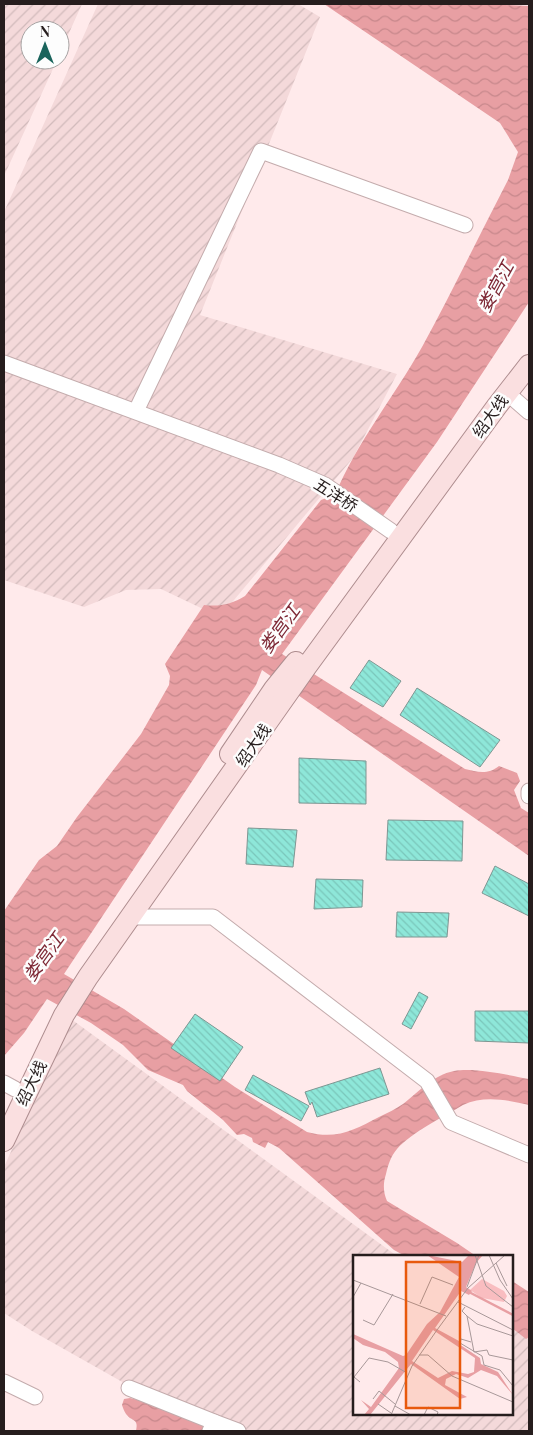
<svg xmlns="http://www.w3.org/2000/svg" width="533" height="1435" viewBox="0 0 533 1435" font-family="'Playfair Display','Noto Sans SC',serif">
<style>
.industrial{fill:url(#industrial-furrows)}
.water{fill:url(#water-waves)}
.building{fill:url(#building-back-hatch);stroke:#7e9692}
.lines{fill:none;stroke-linecap:round;stroke-linejoin:round}
.minor-casing{stroke:#c4acad;stroke-width:17}
.major-casing{stroke:#ae8d8f;stroke-width:22}
.minor{stroke:#fff;stroke-width:15}
.major{stroke:#fadfe0;stroke-width:20}
.labels{text-anchor:middle;stroke-width:5;stroke-linejoin:round;paint-order:stroke}
.street-label{font-size:16px;fill:#261d1d;stroke:#fdfdfd}
.water-label{font-size:18px;font-style:italic;fill:#7d2734;stroke:#fdfdfd}
.inset-river{fill:none;stroke:#e89fa3;stroke-width:2.5}
.inset-road{fill:none;stroke:#a89899;stroke-width:1}
.view{fill:#e8590c;fill-opacity:0.15;stroke:#e8590c;stroke-width:2.5}
.inset-edge{fill:none;stroke:#261d1d;stroke-width:2.5}
</style>
<defs>
<pattern id="industrial-furrows" width="10" height="10" patternUnits="userSpaceOnUse" patternTransform="scale(1.25)"><rect width="10" height="10" fill="#f4d9da"/><path d="M-1 1l2-2M0 10L10 0M9 11l2-2" fill="none" stroke="#d1babb"/></pattern>
<pattern id="water-waves" width="16" height="10" patternUnits="userSpaceOnUse" patternTransform="scale(1.25)"><rect width="16" height="10" fill="#e89fa3"/><path d="M0 5q4-4 8 0t8 0" fill="none" stroke="#c7888c"/></pattern>
<pattern id="building-back-hatch" width="6" height="6" patternUnits="userSpaceOnUse" patternTransform="scale(1.25)"><rect width="6" height="6" fill="#8ee7d9"/><path d="M-1 5l2 2M0 0l6 6M5-1l2 2" fill="none" stroke="#7ac6ba"/></pattern>
</defs>
<rect width="100%" height="100%" fill="#ffeaeb"/>
<g class="industrial">
<polygon points="4,4 82,4 60,53 60,30 30,30 30,60 57,60 4,176"/>
<polygon points="98,4 298,4 320,17 200,315 397,374 353,458 229,606 201,608 161,589 126,590 84,607 4,580 4,212"/>
<polygon points="71,1019 397,1256 354,1256 354,1414 512,1414 512,1326 529,1331 529,1431 239,1431 133,1388 32,1331 4,1313 4,1167"/>
</g>
<g class="water">
<path d="M324,4h161l44,2v296l-92,140 -155,212 183,115c12,3 23,6 34,-3l18,7 3,8 -6,9 7,18 8,5v43l-267,-186 -6,15 -192,289 60,35 111,78 72,45c30,8 47,-2 72,-15 8,-4 17,-8 24,-13 16,-12 30,-29 51,-33 20,-4 54,4 75,8v26c-22,-5 -45,-10 -66,0 -20,12 -51,27 -66,44 -6,7 -9,16 -11,25 -3,9 -3,18 1,27l70,42 19,13h-71l-11,-6 -115,-102 -11,-6 -3,6 -12,-6 -1,-4 -8,-4 -7,1 -14,-15 -36,-29 -4,-6 -35,-15 -25,-25 -32,-22 -44,-24 -23,34 -20,23v-145l35,-51 18,-14 20,-29 64,-83 28,-49 1,-9 -5,-12 39,-59c16,2 28,-1 41,-9l76,-96 14,-5c22,-53 59,-98 87,-148 30,-55 57,-111 86,-167l10,-28 -18,-29z"/>
<polygon points="512,1281 529,1292 529,1327 528,1329 529,1331 529,1337 526,1339 512,1328"/>
<path d="M130,1398l12,3 89,30h-95c3,-13 -4,-9 -10,-17 -2,-3 -3,-6 -4,-9l2,-6z"/>
</g>
<g class="building">
<polygon points="369,660 401,681 383,707 350,688"/>
<polygon points="417,688 500,740 480,767 400,715"/>
<polygon points="299,758 366,761 366,804 299,803"/>
<polygon points="388,820 463,821 462,861 386,860"/>
<polygon points="248,828 297,830 293,867 246,864"/>
<polygon points="495,866 529,884 529,916 482,893"/>
<polygon points="316,879 363,880 362,907 314,909"/>
<polygon points="397,912 449,913 447,937 396,937"/>
<polygon points="419,992 428,997 411,1029 402,1024"/>
<polygon points="475,1011 529,1011 529,1043 475,1041"/>
<polygon points="195,1014 243,1047 220,1081 171,1048"/>
<polygon points="380,1068 389,1094 317,1117 312,1102 310,1105 305,1092"/>
<polygon points="253,1075 309,1106 301,1121 245,1090"/>
</g>
<g class="lines">
<defs>
<g id="minor">
<polyline points="4,363 279,465 325,485 391,531"/>
<polyline points="507,393 529,412"/>
<polyline points="136,411 261,151 465,225"/>
<polyline points="529,791 529,796"/>
<polyline points="131,917 213,917 427,1081 451,1122 529,1155"/>
<polyline points="4,1083 15,1089"/>
<polyline points="4,1382 35,1397"/>
<polyline points="129,1388 214,1422"/>
<polyline points="210,1431 214,1422 238,1431"/>
</g>
<g id="major">
<polyline points="230,754 274,689 296,662"/>
<polyline points="4,1141 64,1015 88,977 307,666 497,406 529,365"/>
</g>
</defs>
<use href="#minor" class="minor-casing"/>
<use href="#major" class="major-casing"/>
<use href="#minor" class="minor"/>
<use href="#major" class="major"/>
</g>
<g class="labels">
<g class="street-label">
<text transform="translate(490 416) rotate(-54)" y="6">绍大线</text>
<text transform="translate(336 495) rotate(32)" y="6">五洋桥</text>
<text transform="translate(253 745) rotate(-55)" y="6">绍大线</text>
<text transform="translate(31 1083) rotate(-64)" y="6">绍大线</text>
</g>
<g class="water-label">
<text transform="translate(496 287) rotate(-61)" y="6">娄宫江</text>
<text transform="translate(280 629) rotate(-54)" y="6">娄宫江</text>
<text transform="translate(44 957) rotate(-54)" y="6">娄宫江</text>
</g>
</g>
<g transform="translate(353 1255)">
<rect width="160" height="160" fill="#ffeaeb"/>
<path d="M129,24l22,12 3,5 -3,6 -22,-4 -12,-8z" fill="#f9bdc0"/>
<path d="M74,0l35,7 7,-7h14l-7,8 -10,24 6,4 -3,4 -8,-4 -26,37 24,13v3l21,14 1,6 17,8 15,23 -16,-19 -16,-6 -13,8 -12,-4 -10,5 -1,6 22,12 -7,2 -49,-35 -41,51h-6l5,-6 -8,-9 10,7 28,-39 -1,-6 -13,-10 -22,-7 -10,-7v-4l50,22 3,-1 21,-31 13,-12 19,-35zM80,75l42,28 -1,14 -6,2 -16,-3 -14,7 -26,-17z" fill="#e89fa3" fill-rule="evenodd"/>
<path class="inset-river" d="M114,36l46,24"/>
<path class="inset-road" d="M122,0l11,31 27,21M136,0l11,25 13,19M143,8l11,23M0,25l93,36M114,32l12,-32M0,42l8,-14M105,47l55,28M67,49l12,-27 21,8M112,52l-3,4 5,5 7,36 13,-2 2,5 24,5M114,61l10,8 36,12M10,65l11,5 19,-31M118,87l-10,-3 -1,4 22,13 2,9 16,5 13,16M66,100h9l24,21 61,26M7,127l-6,-5 15,-19 19,4 19,11M20,144l6,-8 16,13M25,149l13,9M42,151l16,9M38,160l21,-49 25,-36 31,-42 37,-33M71,160l4,-8 10,5 -1,3"/>
<path class="view" d="M53,7h54v146h-54z"/>
<rect width="160" height="160" class="inset-edge"/>
</g>
<rect width="533" height="1435" fill="none" stroke="#261d1d" stroke-width="10"/>
<g transform="translate(45 45)"><circle r="24" fill="#fdfdfd" stroke="#a7a3a3"/>
<path d="M0-4L9 19L0 12L-9 19Z" fill="#1a645c"/>
<text y="-8" font-size="14" font-weight="bold" text-anchor="middle" fill="#261d1d">N</text>
</g>
</svg>
